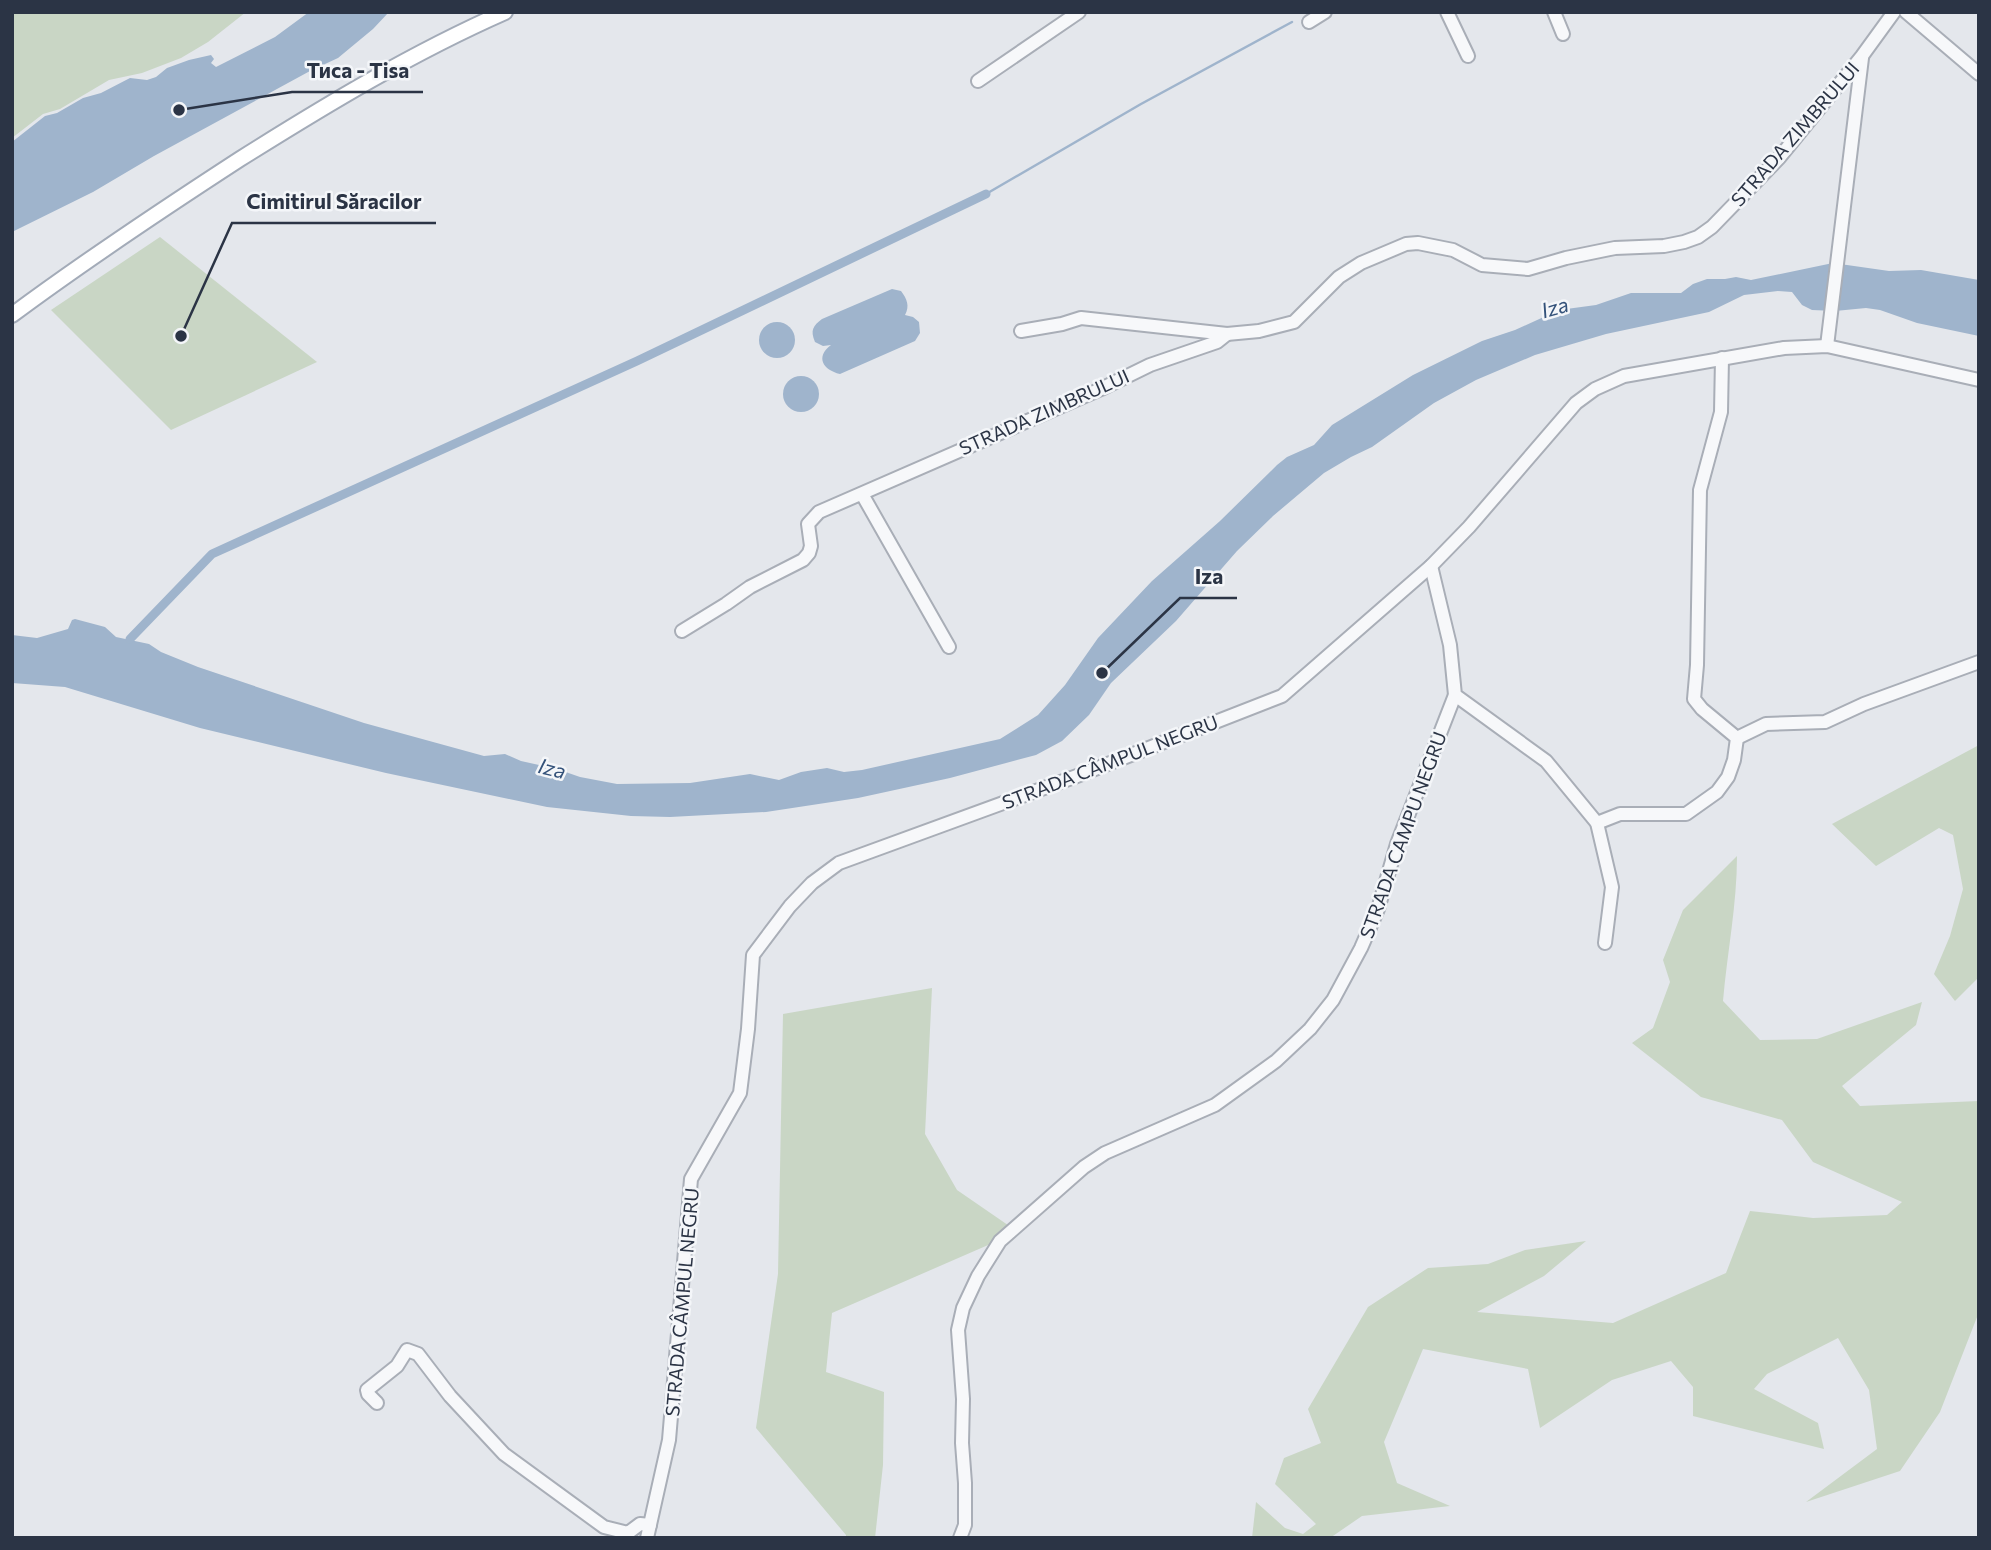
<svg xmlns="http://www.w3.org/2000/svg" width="1991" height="1550" viewBox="0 0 1991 1550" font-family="Commissioner,sans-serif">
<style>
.green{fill:#c9d6c5}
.water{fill:#9fb4cc}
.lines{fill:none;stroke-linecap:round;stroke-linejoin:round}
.stream{stroke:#9fb4cc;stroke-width:2.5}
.canal{stroke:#9fb4cc;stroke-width:9}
.minor-casing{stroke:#a9aeb7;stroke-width:16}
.major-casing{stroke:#a3abb8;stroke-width:18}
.minor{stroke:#f7f8fa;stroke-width:12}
.major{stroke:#fff;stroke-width:14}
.labels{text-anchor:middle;stroke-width:5;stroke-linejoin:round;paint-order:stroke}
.street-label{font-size:19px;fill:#2b3445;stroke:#f4f6f9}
.water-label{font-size:21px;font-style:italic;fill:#34527a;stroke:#f4f6f9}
.leader{fill:none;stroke:#2b3445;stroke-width:2.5}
.callout-dot{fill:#2b3445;stroke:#f4f6f9;stroke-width:2.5}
.callout-label{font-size:21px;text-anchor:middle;font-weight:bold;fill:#2b3445;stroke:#f4f6f9;stroke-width:5;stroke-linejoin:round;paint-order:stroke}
</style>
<rect width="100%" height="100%" fill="#e4e7ec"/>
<g class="green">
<polygon points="12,12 246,12 208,42 181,58 142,73 109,80 60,109 43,114 12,138"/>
<polygon points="160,237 317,362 171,430 51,310"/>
<polygon points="1979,745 1979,977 1955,1001 1934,974 1950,936 1963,889 1953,835 1939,828 1876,866 1832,824"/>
<path d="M1737,856c0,49 -10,97 -14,145l37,39 57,-1 105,-37 -6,23 -74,61 18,20 119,-5v211l-39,100 -40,59 -94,31 71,-53 -8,-59 -31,-52 -71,36 -13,15 64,34 6,26 -131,-33v-29l-22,-26 -59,19 -72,48 -12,-59 -105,-20 -39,93 13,41 53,23 -88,10 -32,22h-78l4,-36 29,26 18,6 13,-10 -41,-40 9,-26 37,-15 -13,-34 60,-102 60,-39 60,-4 37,-14 61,-9 -42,35 -67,36 136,11 113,-50 24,-62 63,7 74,-3 15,-13 -89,-40 -31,-42 -81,-23 -69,-54 21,-15 17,-46 -7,-22 20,-50z"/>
<polygon points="932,988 925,1134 957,1190 1018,1232 832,1313 826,1372 884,1392 883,1465 875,1538 846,1538 846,1535 756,1428 778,1274 783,1014"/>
</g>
<g class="water">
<polygon points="309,12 389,12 373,29 338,58 310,71 154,156 93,192 12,232 12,142 45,116 57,113 83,98 101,93 130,78 147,80 156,77 167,68 189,60 211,55 214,59 211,63 216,67 275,37"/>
<polygon points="1833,263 1889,271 1921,270 1979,280 1979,336 1917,323 1880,310 1866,308 1835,311 1812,310 1802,305 1792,292 1778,291 1744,295 1709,312 1606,334 1535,355 1476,380 1434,403 1372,447 1351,457 1324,473 1273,516 1237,551 1176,621 1111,683 1089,715 1062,741 1036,755 950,778 858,798 766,812 670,817 631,816 547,807 386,773 200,728 65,687 12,683 12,635 37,638 68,629 72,620 75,619 105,627 116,637 149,644 161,652 198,667 364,723 484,756 505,754 521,761 557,769 580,777 617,784 690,783 750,774 779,780 801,772 827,768 844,772 862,770 1000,739 1038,715 1065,685 1098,638 1152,581 1220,521 1277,465 1287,457 1314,445 1332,425 1413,375 1482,341 1515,330 1559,310 1596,305 1631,293 1681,293 1693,284 1707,279 1725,279 1736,277 1751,280"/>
<path d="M892,289l9,2c6,8 9,15 4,24l8,2 6,5 1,11 -5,8 -75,33c-17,-4 -25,-17 -9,-29l-8,1 -8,-4c-5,-12 -2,-16 7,-23z"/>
<circle cx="777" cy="340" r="18"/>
<circle cx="801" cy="394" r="18"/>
</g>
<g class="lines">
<polyline class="stream" points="986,194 1141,104 1292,22"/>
<polyline class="canal" points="130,639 212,554 637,361 986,194"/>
<defs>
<g id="minor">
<polyline points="1447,12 1468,56"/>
<polyline points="1554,12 1563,34"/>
<polyline points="1906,12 1979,74"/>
<polyline points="1309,22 1325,12"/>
<polyline points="978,81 1079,12"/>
<polyline points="1021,331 1062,324 1081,318 1227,334 1259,331 1294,322 1339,277 1361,263 1406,244 1418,243 1453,250 1482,265 1528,269 1566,258 1615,248 1664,246 1684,242 1698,237 1712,227 1779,158 1862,56 1894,12"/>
<polyline points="1827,346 1862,58"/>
<polyline points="862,494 949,647"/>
<polyline points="1431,566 1450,645 1455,695 1546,761 1597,823 1612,887 1605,943"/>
<polyline points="682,631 726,604 750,587 803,560 809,553 811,546 808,524 819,512 1101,389 1150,365 1217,342 1227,334"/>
<polyline points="1737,738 1766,724 1825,722 1864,704 1979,662"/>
<polyline points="1597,823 1620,814 1686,814 1717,792 1728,777 1734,760 1737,738 1702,709 1694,699 1697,665 1700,490 1721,412 1722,358"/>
<polyline points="377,1403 368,1394 367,1390 397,1366 407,1350 418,1354 450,1396 504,1454 604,1527 628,1533 640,1524 650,1525"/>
<polyline points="647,1538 669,1440 691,1179 740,1093 748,1029 753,955 790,906 812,883 839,863 1077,776 1282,696 1431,566 1469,527 1576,403 1595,389 1624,376 1784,348 1827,346 1979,380"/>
<polyline points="960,1538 965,1525 965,1483 962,1443 963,1399 958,1330 963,1308 978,1276 1000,1241 1084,1167 1105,1153 1215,1105 1276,1061 1310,1029 1333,1000 1361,948 1378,909 1397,844 1455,695"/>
</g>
<path id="major" d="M12,315c74,-55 151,-106 228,-156 86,-54 172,-106 265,-147"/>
</defs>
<use href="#minor" class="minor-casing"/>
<use href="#major" class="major-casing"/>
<use href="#minor" class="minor"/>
<use href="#major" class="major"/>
</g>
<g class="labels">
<g class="street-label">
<text transform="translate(1795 134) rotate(-49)" y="7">STRADA ZIMBRULUI</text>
<text transform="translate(1044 412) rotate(-24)" y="7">STRADA ZIMBRULUI</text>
<text transform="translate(1110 762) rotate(-21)" y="7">STRADA CÂMPUL NEGRU</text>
<text transform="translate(1403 835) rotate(-70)" y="7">STRADA CAMPU NEGRU</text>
<text transform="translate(682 1302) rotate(-85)" y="7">STRADA CÂMPUL NEGRU</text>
</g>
<g class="water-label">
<text transform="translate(1555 308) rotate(-16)" y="7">Iza</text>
<text transform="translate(552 769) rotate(14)" y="7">Iza</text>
</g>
</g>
<path class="leader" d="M179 110L292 92H423M181 336L232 223H436M1102 673L1180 598H1237"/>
<g class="callout-dot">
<circle cx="179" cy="110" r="7"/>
<circle cx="181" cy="336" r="7"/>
<circle cx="1102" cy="673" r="7"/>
</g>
<g class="callout-label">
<text x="358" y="78">Тиса - Tisa</text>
<text x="334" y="209">Cimitirul Săracilor</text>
<text x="1209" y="584">Iza</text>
</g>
<rect width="1991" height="1550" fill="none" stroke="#2b3445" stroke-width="28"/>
</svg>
